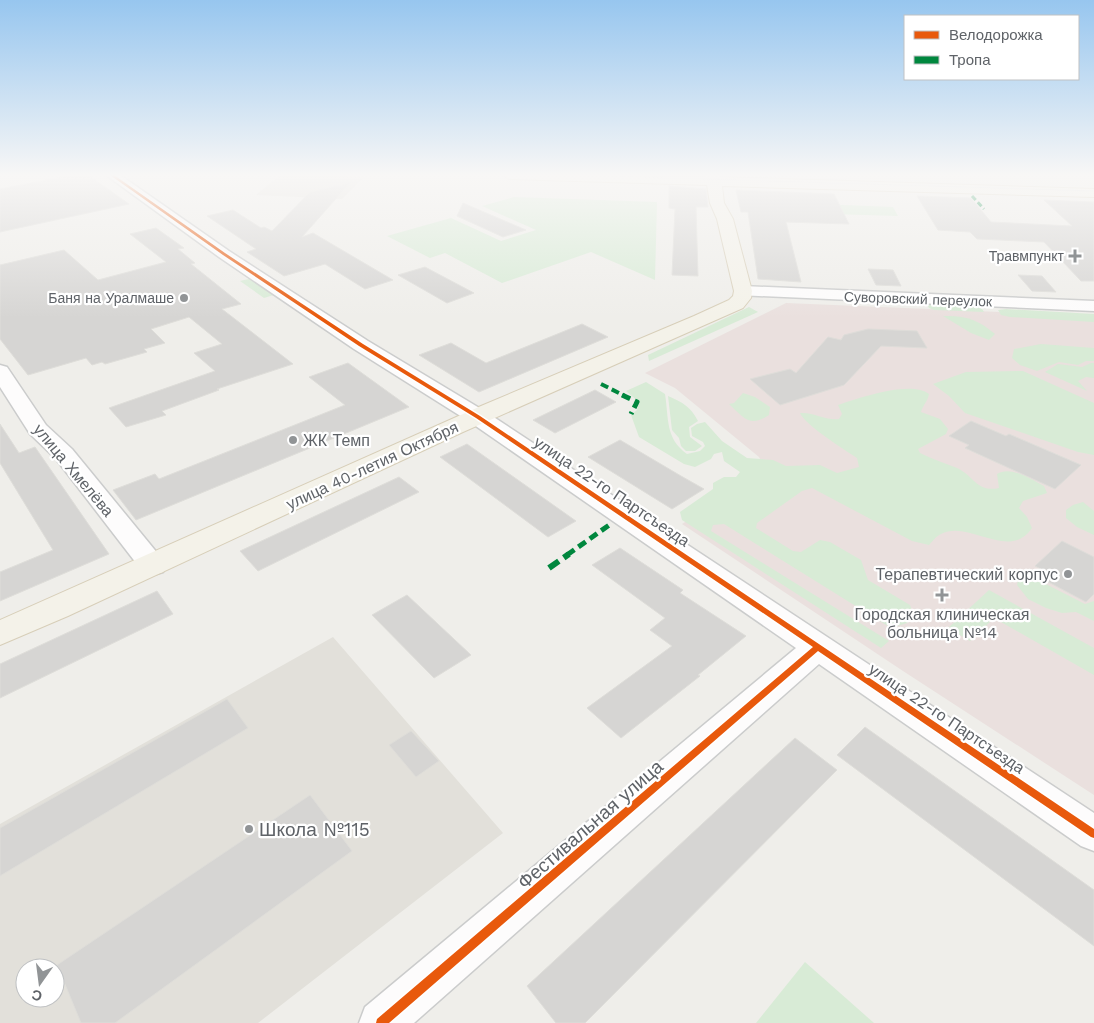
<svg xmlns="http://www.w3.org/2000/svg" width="1094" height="1023" viewBox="0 0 1094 1023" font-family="'Work Sans',sans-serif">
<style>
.education{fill:#e2e0da;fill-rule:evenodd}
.medical{fill:#eae0de}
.green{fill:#d8ebd6}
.building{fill:#d6d5d3;stroke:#deddd9}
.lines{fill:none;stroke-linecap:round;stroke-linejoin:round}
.minor-casing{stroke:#cbcccc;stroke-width:3}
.major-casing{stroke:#d7ceb8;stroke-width:2}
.minor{fill:#fdfcfc;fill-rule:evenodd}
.major{fill:#f4f2e9;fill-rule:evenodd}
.tram{stroke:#e4e4e4;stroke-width:1}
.quiet-far3{stroke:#00873e;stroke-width:3;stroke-dasharray:5.5 3;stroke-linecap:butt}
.quiet-far2{stroke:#00873e;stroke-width:4;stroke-dasharray:8 4;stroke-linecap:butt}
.quiet-far1{stroke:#00873e;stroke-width:5;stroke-dasharray:9 5;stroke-linecap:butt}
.quiet{stroke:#00873e;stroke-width:6;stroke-dasharray:12 6;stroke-linecap:butt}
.cycleway-casing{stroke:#fff;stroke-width:3}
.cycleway{fill:#e8590c;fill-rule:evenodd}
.poi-dot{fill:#919496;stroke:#fff;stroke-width:2}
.labels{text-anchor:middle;stroke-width:4.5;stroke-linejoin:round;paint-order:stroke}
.far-poi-label{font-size:14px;fill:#5f6368;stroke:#fff;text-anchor:end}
.far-street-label{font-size:14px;fill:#5f6368;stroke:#fff}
.poi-label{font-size:16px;fill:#5f6368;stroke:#fff;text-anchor:start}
.street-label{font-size:16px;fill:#5f6368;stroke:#fff}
.near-street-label{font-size:19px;fill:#5f6368;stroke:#fff}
.near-poi-label{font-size:19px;fill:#5f6368;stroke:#fff;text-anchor:start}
</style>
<rect width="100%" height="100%" fill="#efeeea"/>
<g class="education">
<polygon points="280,175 321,175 364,177 342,199 256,195"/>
<path d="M333,637l170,196 -245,190h-258v-199zM25,968h30v30h-30z"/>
</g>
<polygon class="medical" points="786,303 1094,316 1094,795 903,671 682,524 766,470 759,457 675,388 645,373"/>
<g class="green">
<polygon points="514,197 657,202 655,280 591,252 502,283 445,253 430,258 387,236 451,218 501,241 536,230 482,206"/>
<polygon points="794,203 893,207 898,216 797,213"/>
<polygon points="253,278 277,294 264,298 240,281"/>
<polygon points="930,304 976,306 982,309 984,312 934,310 929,308 928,306"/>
<polygon points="749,307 758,312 649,361 648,355"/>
<polygon points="1006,309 1094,314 1094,322 1010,317 1001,315 998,310"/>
<path d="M943,316c22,-1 36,4 52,18l-6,6 -18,-7z"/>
<polygon points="1041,344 1094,348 1094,361 1086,361 1078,365 1059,362 1037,371 1020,365 1012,358 1014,349"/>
<polygon points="1091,363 1094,363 1094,378 1086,377 1078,381 1087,391 1045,372 1058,364 1082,367"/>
<polygon points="1023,371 1094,403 1094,455 1078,452 965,413 949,396 933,384 966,372"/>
<path d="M646,382l19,12c4,25 0,44 22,60l13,-3 5,-5 -2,-4 -11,-6 -1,-8 6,-4 8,-2 17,19 25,17 26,2 13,6 34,-1 17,8 22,-6 -2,-9c-12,-8 -52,-33 -57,-45 15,-1 25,8 39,6l3,-5 -4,-9c21,-7 73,-25 91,-11 -1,7 -6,11 -8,18l19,7 8,10 -2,5 -28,15 2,4c12,6 25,10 37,15 16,7 20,25 42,20l-2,-14c14,-9 35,6 47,12l3,7 -24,8 -4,7 8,9 5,11c-23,34 -63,-9 -91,6 -5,2 -9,8 -12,11l-17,-4 -100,-53 -10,3 -45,32 -1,5 37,23 8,1 19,-12 10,2 31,18 7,20 42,25 4,11 -7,7 -16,5 -167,-104 -11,1 -2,6 178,110 -8,7 -199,-128 -2,-8 33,-23v-6l11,-6h12l4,-5 -16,-11 -2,-9 -8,2 -3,5 -16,8 -11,-3 -45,-27 -8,-22 6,-5 2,-8 -13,-11z"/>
<path d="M743,393l12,4 15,10 -1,8c-19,13 -25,3 -40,-11l5,-1z"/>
<path d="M668,396c14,6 23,11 30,25l-9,6 1,10 12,9 -7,5h-9l-5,-5 -2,-8 -7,-8z"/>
<polygon points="1083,502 1094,511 1094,535 1077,527 1066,518 1066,510 1073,505"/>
<polygon points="1019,577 1032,577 1085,604 1094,601 1094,621 1076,612 1062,613 1046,608 1028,599 1017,585"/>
<polygon points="989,590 1094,648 1094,675 994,618 970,641 948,628"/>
<polygon points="805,962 874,1023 756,1023"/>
</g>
<g class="building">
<polygon points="72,175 88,175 129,204 0,232 0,189"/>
<polygon points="350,183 302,237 313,233 393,280 365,289 325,264 284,276 247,252 256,249 207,216 233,210 261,228 264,227 272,231 310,192"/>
<polygon points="669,186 706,189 708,207 696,207 698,276 672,275 675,209 669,208"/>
<polygon points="736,190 834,194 849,224 786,222 801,282 758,279 748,212 741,212"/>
<polygon points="917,196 971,198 991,222 1072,226 1044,200 1094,202 1094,281 1081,281 1044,242 977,239 970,232 938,230"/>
<polygon points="463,203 526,230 503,237 457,216"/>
<polygon points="156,228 184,248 178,249 195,263 191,264 241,304 222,309 293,364 217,389 219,390 162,411 166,415 126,427 109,408 215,371 194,353 222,344 189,317 151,329 165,343 144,349 147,352 105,364 102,362 92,365 86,358 28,375 0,339 0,265 64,250 98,280 166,262 130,234"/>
<polygon points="425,267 474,293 447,303 398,275"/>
<polygon points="868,269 893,270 901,286 876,285"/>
<polygon points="1018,275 1042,276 1056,292 1032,291"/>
<polygon points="582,324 608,337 479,392 419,355 451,343 486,363"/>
<polygon points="868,329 917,331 927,348 881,346 844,385 780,405 750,379 790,369 796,373 828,337 841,340 844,335"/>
<polygon points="348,363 409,407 136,520 113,490 155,474 159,479 345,405 309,377"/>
<polygon points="595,390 616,402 555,433 533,420"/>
<polygon points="971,421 1006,436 1009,434 1081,465 1055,489 965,448 969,445 949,436"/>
<polygon points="0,424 19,453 35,447 109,554 0,601 0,572 53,550 0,463"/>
<polygon points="620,440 681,476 704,489 672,509 588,457"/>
<polygon points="467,444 576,521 548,537 440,457"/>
<polygon points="399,477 419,492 258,571 240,551"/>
<polygon points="1062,541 1094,557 1094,594 1086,602 1039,577 1045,571 1035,566"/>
<polygon points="620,548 683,590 680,593 746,636 698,675 700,676 621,738 587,708 672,646 650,630 665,618 592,565"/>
<polygon points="157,591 173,614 0,698 0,664"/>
<polygon points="407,595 471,655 434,678 372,615"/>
<polygon points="227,699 248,728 0,876 0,828"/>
<polygon points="865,727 1094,890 1094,946 837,755"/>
<polygon points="411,731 439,761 416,777 389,745"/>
<polygon points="795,738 837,770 585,1023 556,1023 527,986"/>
<polygon points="310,795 352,851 115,1023 81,1023 57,965"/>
</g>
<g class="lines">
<defs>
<g id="minor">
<polygon points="106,175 120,175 229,251 368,341 486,412 1094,813 1094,851 1081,846 819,664 414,1023 359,1023 365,1007 796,648 470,422 354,349 219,257"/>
<polygon points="743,286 1094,301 1094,311 737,295 735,291 737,287"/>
<polygon points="0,365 7,367 46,425 72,449 163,560 167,566 163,572 153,575 143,572 56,459 30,434 0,387"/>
</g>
<polygon id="major" points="502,175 706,177 706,175 720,175 720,177 1094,189 1094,197 722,186 724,203 733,219 752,291 751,298 743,308 463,432 68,616 0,645 0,620 481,406 694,316 729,300 733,296 734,291 717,219 710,203 707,185 509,179"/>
</defs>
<use href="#minor" class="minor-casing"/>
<use href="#major" class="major-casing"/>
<use href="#minor" class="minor"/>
<use href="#major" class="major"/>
<polyline class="tram" points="572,175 1094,191"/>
<polyline class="quiet-far3" points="972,196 984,209"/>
<polyline class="quiet-far2" points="601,384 625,396"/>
<g class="quiet-far1">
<polyline points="622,395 637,402 631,414"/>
<polyline points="567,555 612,523"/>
</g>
<polyline class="quiet" points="549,568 569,554"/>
<defs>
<polygon id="cycleway" points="110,175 114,175 225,253 363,344 480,416 1094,829 1094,838 1091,837 818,651 389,1023 376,1023 377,1019 813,647 476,418 359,346 223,255"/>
</defs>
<use href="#cycleway" class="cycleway-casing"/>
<use href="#cycleway" class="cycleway"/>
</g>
<linearGradient id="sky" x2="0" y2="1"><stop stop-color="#97c6ef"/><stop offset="0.55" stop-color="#f8f7f6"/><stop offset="1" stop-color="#f8f7f6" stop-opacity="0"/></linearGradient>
<rect width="1094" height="318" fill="url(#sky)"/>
<g class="poi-dot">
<path d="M1072.5 248.5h5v5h5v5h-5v5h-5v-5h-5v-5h5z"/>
<circle cx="184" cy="298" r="5"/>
<circle cx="293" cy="440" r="5"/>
<circle cx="1068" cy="574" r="5"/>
<path d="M939.5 587.5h5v5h5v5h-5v5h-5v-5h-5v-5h5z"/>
<circle cx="249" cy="829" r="5"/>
</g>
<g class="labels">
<g class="far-poi-label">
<text x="1064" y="261">Травмпункт</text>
<text x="174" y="303">Баня на Уралмаше</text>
</g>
<g class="far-street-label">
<text transform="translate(918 299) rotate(2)" y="5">Суворовский переулок</text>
</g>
<g class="poi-label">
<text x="303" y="446">ЖК Темп</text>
<text x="1058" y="580" text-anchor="end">Терапевтический корпус</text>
<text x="942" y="620" text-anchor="middle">Городская клиническая<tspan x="942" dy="18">больница №14</tspan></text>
</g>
<g class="street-label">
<text transform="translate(372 465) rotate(-25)" y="6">улица 40-летия Октября</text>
<text transform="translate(74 470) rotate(50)" y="6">улица Хмелёва</text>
<text transform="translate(612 491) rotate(34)" y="6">улица 22-го Партсъезда</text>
<text transform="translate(947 718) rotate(34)" y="6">улица 22-го Партсъезда</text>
</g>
<g class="near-street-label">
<text transform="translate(590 824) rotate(-41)" y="7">Фестивальная улица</text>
</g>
<g class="near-poi-label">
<text x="259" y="836">Школа №115</text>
</g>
</g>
<rect x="904" y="15" width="175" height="65" fill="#ffffff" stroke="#bfc1c3"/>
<rect x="914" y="31" width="25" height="8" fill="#e8590c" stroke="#bfc1c3"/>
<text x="949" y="40" font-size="15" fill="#5f6368">Велодорожка</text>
<rect x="914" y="56" width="25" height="8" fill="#00873e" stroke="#bfc1c3"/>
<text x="949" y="65" font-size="15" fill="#5f6368">Тропа</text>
<g transform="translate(40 983) rotate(194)"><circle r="24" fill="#ffffff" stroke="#bfc1c3"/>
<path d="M0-4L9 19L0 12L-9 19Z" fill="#919496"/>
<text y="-8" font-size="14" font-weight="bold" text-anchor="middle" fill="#5f6368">С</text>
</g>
</svg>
